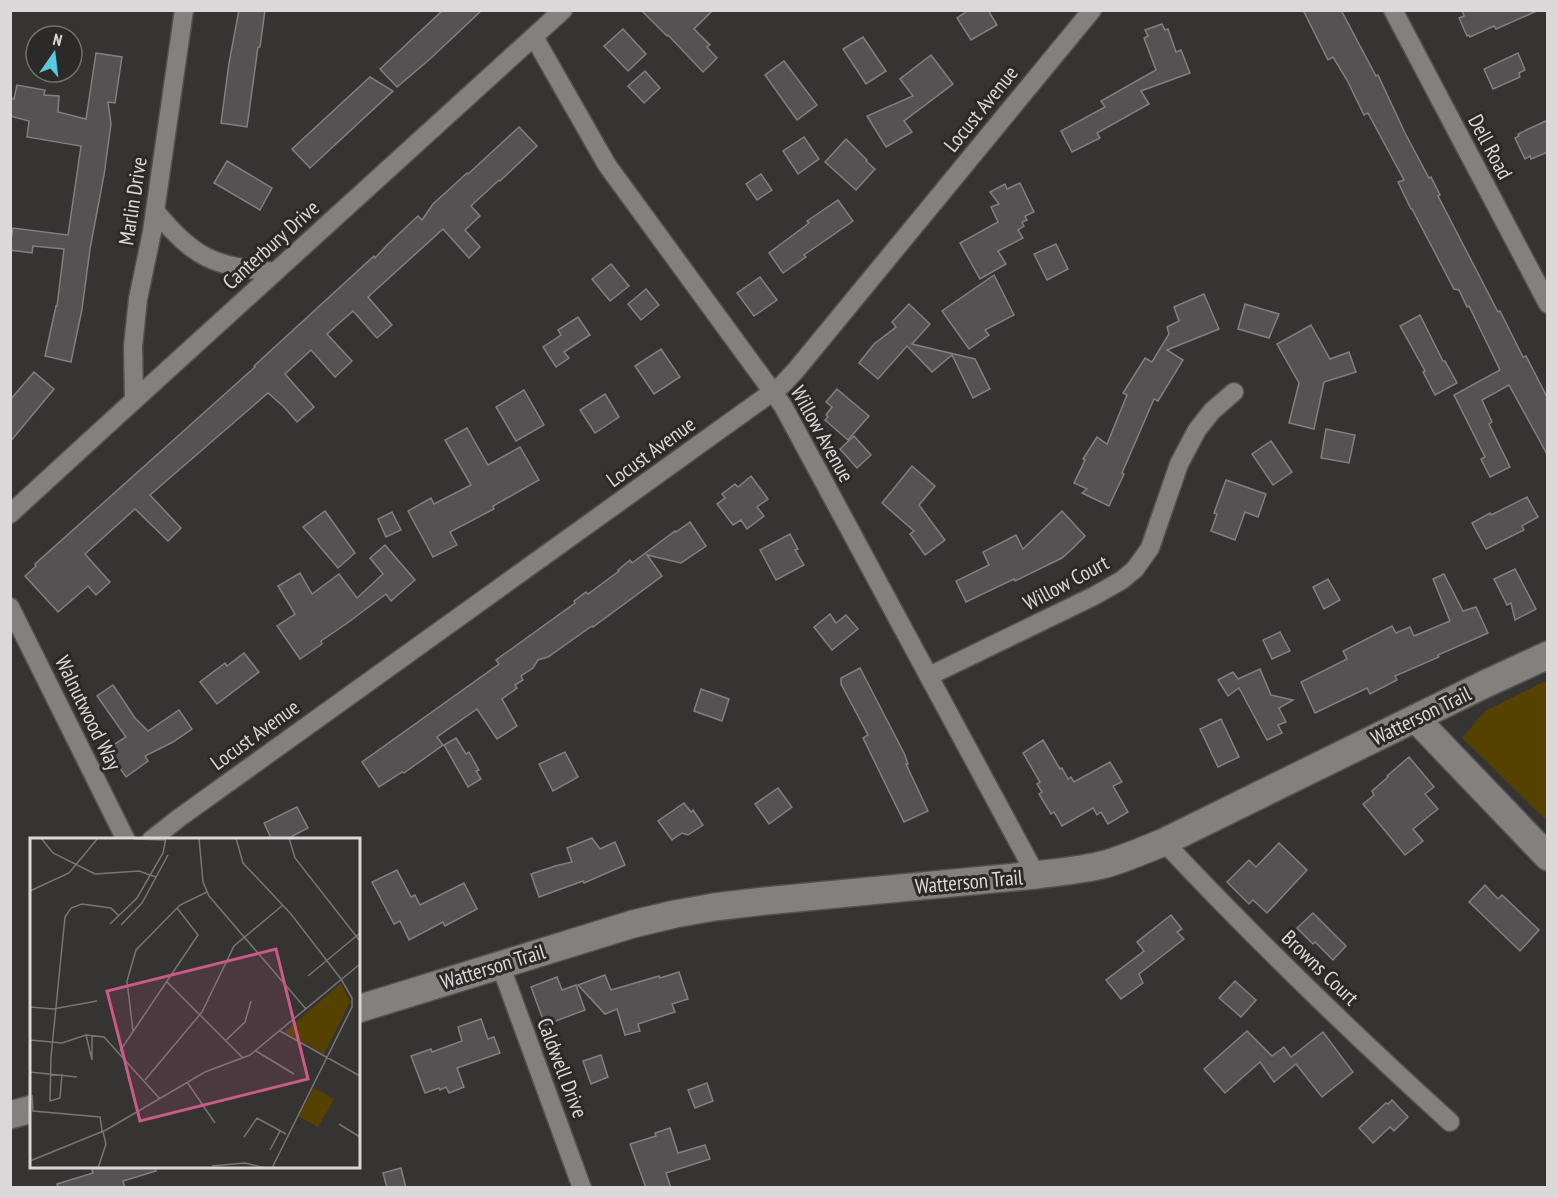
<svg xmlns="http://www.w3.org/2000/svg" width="1558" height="1198" viewBox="0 0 1558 1198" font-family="'PT Sans Narrow',sans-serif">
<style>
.green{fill:#554200}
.building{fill:#555254;stroke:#837f81;stroke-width:1.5}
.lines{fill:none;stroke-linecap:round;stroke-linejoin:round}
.street-casing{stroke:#535050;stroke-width:21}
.secondary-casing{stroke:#535050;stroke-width:30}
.street{stroke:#848080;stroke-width:18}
.secondary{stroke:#848080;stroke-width:27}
.labels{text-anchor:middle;stroke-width:6;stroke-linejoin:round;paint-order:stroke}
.street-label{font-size:21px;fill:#dad8d8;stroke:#2c2929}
.inset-road{fill:none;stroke:#787575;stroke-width:1.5}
.view{fill:#ca5b87;fill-opacity:0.15;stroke:#ca5b87;stroke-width:3}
.inset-edge{fill:none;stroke:#dad8d8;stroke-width:3}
</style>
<rect width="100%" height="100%" fill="#363333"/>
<polygon class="green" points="1547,680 1547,821 1462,738 1485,711"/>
<g class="building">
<polygon points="239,10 265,10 260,47 258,47 247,127 221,123 229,63"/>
<polygon points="443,10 482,10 430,59 397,87 380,69"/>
<polygon points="641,10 713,10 694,29 710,45 707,47 717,58 703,72 668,35 667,36"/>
<polygon points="969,10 988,10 997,25 971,40 957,18"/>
<polygon points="1303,10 1341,10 1376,76 1378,75 1405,133 1429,178 1431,177 1440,195 1438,196 1498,312 1500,311 1523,357 1526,356 1548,399 1548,456 1509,385 1482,400 1492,422 1489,424 1510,467 1490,477 1481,459 1485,457 1454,395 1500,370 1469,306 1467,307 1459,290 1454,289 1412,209 1411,209 1398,182 1404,180 1368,113 1364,115 1347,80 1333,57 1328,60"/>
<polygon points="1462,10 1539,10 1496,29 1494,26 1470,37 1469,35 1467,36 1459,18 1464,16"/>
<polygon points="1162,24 1165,30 1168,29 1176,52 1181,50 1190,73 1141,91 1149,104 1097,133 1100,138 1072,152 1061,131 1105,107 1101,101 1156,70 1144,38 1148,36 1145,30"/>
<polygon points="623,29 646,54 628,71 604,46"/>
<polygon points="863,37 886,71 866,84 843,49"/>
<polygon points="96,53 122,57 115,103 108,102 111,124 104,175 90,249 82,309 71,362 45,356 56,306 57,306 64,249 33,246 32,253 10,250 10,246 13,228 68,235 81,146 27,137 29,121 10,116 10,98 14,99 17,85 45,90 44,95 59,96 58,112 86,119"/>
<polygon points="1518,53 1525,70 1519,73 1520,77 1493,89 1484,69"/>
<polygon points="931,55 953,84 904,121 912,132 886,147 867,116 913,96 900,79"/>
<polygon points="784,61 817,105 797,120 765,75"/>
<polygon points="645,71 660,88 644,103 628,86"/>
<polygon points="370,77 393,91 310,168 292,149"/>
<polygon points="1548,120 1548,152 1531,159 1530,156 1525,159 1515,138 1519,136 1518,134"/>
<polygon points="519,127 537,146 500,181 499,180 471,206 480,216 465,230 480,247 469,258 443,229 368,297 392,325 377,338 353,311 327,334 352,361 335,377 311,350 285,374 314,407 297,422 284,407 268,393 150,495 181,528 168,541 135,509 85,554 110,582 96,595 88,586 58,612 25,576 36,566 35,564 255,367 254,366 374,256 375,258 387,245 418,216 422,220 433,204 467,173 468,174"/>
<polygon points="804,137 819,159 798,174 783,151"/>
<polygon points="846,139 867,160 866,161 875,169 856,190 825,162"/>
<polygon points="227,161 272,188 260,210 214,183"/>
<polygon points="761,174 772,190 757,200 746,184"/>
<polygon points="1020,183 1034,212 1025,216 1027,220 1022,222 1024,226 1018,230 1023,238 998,251 1006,264 980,279 960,243 998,222 991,207 999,204 990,192 1005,184 1007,189"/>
<polygon points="838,200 853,221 804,255 806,257 783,273 769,253 809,223 807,221"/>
<polygon points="1056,244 1068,269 1047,280 1034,254"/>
<polygon points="611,264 629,286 610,301 592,279"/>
<polygon points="994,275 1014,315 985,330 989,335 969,349 942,311"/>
<polygon points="760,277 777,300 754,316 737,293"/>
<polygon points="646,289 659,305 641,320 628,304"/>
<polygon points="1204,294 1219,329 1167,350 1183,360 1158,401 1154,399 1122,473 1124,474 1109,506 1082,493 1087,489 1074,483 1085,460 1083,459 1097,437 1107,444 1127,395 1123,393 1145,358 1152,362 1169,334 1167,327 1179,321 1174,307"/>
<polygon points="909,304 930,324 912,344 975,359 990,389 973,398 952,355 932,372 907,346 878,379 859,363 874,344 896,327 892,322"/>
<polygon points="1245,304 1279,314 1269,338 1238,329"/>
<polygon points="1420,315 1443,361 1445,361 1457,383 1435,395 1423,372 1425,371 1400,326"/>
<polygon points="578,317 590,335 564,352 569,358 556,367 543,347 561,335 558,330"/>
<polygon points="1311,325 1330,359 1349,352 1356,372 1324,382 1314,429 1289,423 1299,383 1277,344"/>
<polygon points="661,349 680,377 654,394 635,366"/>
<polygon points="34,372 54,389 10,442 10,400"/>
<polygon points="837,389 869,416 848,440 825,420 828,417 826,415 832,407 826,402"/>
<polygon points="524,390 544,425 516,441 496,407"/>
<polygon points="605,394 619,417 595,433 580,410"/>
<polygon points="467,428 488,465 520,447 539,480 493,506 494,509 450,532 457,545 433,557 408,511 431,498 434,504 471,485 445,440"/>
<polygon points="1326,429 1355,435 1349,463 1321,458"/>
<polygon points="854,436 871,455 857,468 840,449"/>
<polygon points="1271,441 1292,472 1273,485 1252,454"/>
<polygon points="912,466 935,486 919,505 945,540 925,555 910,534 914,531 882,503"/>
<polygon points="751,476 768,499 757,507 764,516 747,529 741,520 733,525 717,504 725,498 722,494 735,484 738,487"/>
<polygon points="1226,480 1266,494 1258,517 1245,512 1235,540 1211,531 1217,514 1214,513"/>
<polygon points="1527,497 1538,517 1522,526 1524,530 1486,549 1472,523 1490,513 1491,515"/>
<polygon points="325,511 355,553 338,568 303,527"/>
<polygon points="1062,511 1085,536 1071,550 1062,558 1015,581 1014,579 966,602 956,581 989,565 983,552 1016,535 1023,549"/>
<polygon points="392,512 401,530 386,537 378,519"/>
<polygon points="690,522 706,546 681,563 647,555 662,576 593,627 592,626 548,657 538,660 533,668 521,676 523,680 515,685 517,688 502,699 517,726 497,739 477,709 437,737 443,745 404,773 402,772 379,787 362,762 499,664 496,660 575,603 574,601 586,592 588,594 619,571 618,570 630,560 632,563 675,531 676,532"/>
<polygon points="790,534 798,549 795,550 804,565 776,580 760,550"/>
<polygon points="385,545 415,580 391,601 386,594 346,624 321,641 322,644 300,659 277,626 295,614 278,586 300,573 312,594 339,574 357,598 383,574 370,558"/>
<polygon points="1515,569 1536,609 1515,620 1511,603 1507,605 1494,579"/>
<polygon points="1444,574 1463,611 1476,607 1488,633 1438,655 1439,657 1395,676 1397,680 1370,694 1367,688 1315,713 1301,682 1347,659 1343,651 1392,626 1396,633 1410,627 1414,636 1450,621 1433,579"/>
<polygon points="1328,579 1340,600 1324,609 1313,587"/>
<polygon points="830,614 836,623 846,615 858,629 832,650 814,627"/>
<polygon points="1280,632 1290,651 1272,659 1263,640"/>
<polygon points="244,653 259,672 217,704 200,682 225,663 227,666"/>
<polygon points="860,668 904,753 908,764 906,764 928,811 904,822 863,738 868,735 841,684 841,678"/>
<polygon points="1260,669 1271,695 1293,700 1279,708 1286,722 1278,725 1282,733 1267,740 1239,688 1228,696 1218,680 1233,672 1238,679"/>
<polygon points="113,685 135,718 148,731 179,710 192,729 173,742 145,756 148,761 126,777 107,749 126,737 97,696"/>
<polygon points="701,689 729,699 722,721 694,711"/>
<polygon points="1221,719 1239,757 1218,767 1200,729"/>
<polygon points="456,738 466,754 469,752 479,770 476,771 481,779 468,787 444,745"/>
<polygon points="1043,740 1060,769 1062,768 1068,779 1071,777 1074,782 1110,762 1122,782 1113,786 1128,812 1108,824 1101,812 1097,815 1093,808 1062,826 1054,812 1051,814 1039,794 1042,792 1037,784 1040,782 1023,753"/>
<polygon points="565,752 578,777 553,791 539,764"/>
<polygon points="1409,757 1434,787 1425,794 1438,809 1413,829 1423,841 1405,855 1363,804 1374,795 1372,791 1388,777 1387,776"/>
<polygon points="778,788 792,807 769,824 755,804"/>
<polygon points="684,803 691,812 693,810 703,825 688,835 682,833 672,840 658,821"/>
<polygon points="297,807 308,828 285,840 272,840 264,823"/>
<polygon points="592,838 600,849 615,842 625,865 584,883 583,881 539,897 531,874 555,866 572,862 567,848"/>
<polygon points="1279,843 1307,870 1267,913 1253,900 1249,904 1227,882 1249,860 1256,867"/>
<polygon points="397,870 411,897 415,895 420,905 464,883 477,909 445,926 443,922 409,940 400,921 394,924 372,882"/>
<polygon points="1485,885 1498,899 1502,895 1539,930 1520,951 1469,902"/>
<polygon points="1313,913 1346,946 1333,960 1315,942 1313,944 1297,928"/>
<polygon points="1171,915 1182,929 1177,932 1184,939 1139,974 1143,983 1121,999 1106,980 1144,951 1137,942"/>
<polygon points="679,972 688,999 672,1004 675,1012 638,1024 640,1031 625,1035 617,1009 605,1014 578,985 605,975 611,990 659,976 660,978"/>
<polygon points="557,977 562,990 576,985 585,1010 545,1025 531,987"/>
<polygon points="1235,981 1256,1000 1241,1017 1219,998"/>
<polygon points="481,1019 488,1039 494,1037 500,1053 457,1068 464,1087 449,1093 446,1087 440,1090 439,1088 425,1093 411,1056 431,1049 432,1052 462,1041 458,1027"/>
<polygon points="1247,1031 1272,1056 1284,1047 1291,1057 1323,1032 1353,1072 1322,1097 1296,1064 1274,1082 1260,1062 1225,1093 1204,1069"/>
<polygon points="601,1055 608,1077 591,1084 583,1061"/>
<polygon points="707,1083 713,1101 695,1108 688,1090"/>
<polygon points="1392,1100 1408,1117 1394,1131 1390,1127 1373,1143 1359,1128 1386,1103 1388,1104"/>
<polygon points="670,1128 678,1153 705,1145 710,1159 666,1173 671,1188 646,1188 630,1144 656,1136 655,1133"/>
<polygon points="91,1167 156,1167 156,1171 123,1181 125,1188 58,1188 57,1184 93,1173"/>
<polygon points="401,1168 406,1188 387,1188 383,1173"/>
</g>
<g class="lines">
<defs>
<g id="street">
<polyline points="1393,10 1548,304"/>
<polyline points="534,37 607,165 783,406 1036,875"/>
<path d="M155,211c41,48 57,55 120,61"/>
<polyline points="134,400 133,346 138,299 152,232 184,10"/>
<polyline points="10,514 107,425 563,10"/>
<polyline points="10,607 126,840"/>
<polyline points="929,676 1094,596 1122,580 1135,569 1150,548 1179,464 1197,430 1212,411 1234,392"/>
<polyline points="151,840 179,818 782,385 796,370 1092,10"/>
<path d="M1164,842c91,97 187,190 286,280"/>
<polyline points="500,964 582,1188"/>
</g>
<g id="secondary">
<polyline points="1416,719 1548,857"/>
<path d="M358,1009l275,-85 42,-10 39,-7 51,-6 271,-26c23,-3 47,-5 70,-11 20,-6 39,-14 58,-22l321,-158 63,-29"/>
<polyline points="10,1115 32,1109"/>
</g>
</defs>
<use href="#street" class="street-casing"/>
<use href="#secondary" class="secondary-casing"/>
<use href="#street" class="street"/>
<use href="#secondary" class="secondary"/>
</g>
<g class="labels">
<g class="street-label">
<text transform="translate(981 109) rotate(-51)" y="7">Locust Avenue</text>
<text transform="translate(1490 147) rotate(62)" y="7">Dell Road</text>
<text transform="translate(133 201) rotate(-81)" y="7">Marlin Drive</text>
<text transform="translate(271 245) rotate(-42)" y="7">Canterbury Drive</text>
<text transform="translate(822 434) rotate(61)" y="7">Willow Avenue</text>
<text transform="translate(651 452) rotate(-36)" y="7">Locust Avenue</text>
<text transform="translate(1066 583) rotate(-28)" y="7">Willow Court</text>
<text transform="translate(88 713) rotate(64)" y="7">Walnutwood Way</text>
<text transform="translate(1421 716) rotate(-26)" y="7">Watterson Trail</text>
<text transform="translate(255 735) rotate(-36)" y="7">Locust Avenue</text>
<text transform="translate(969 882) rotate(-5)" y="7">Watterson Trail</text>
<text transform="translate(493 967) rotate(-17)" y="7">Watterson Trail</text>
<text transform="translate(1320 968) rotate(44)" y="7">Browns Court</text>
<text transform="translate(562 1068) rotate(69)" y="7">Caldwell Drive</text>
</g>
</g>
<g transform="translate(30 838)">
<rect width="330" height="330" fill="#363333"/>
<path d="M311,145l9,19 -26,52 -39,-22zM284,250l20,11 -16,28 -20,-11z" fill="#554200"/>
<path class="inset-road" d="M11,0l12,15 42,21 44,-3 17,6M169,0l4,44 6,14 97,113M206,0l7,25 48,51 50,65M259,0l6,20 65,83M104,1l32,1M0,53l39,-18 29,-35M80,86l27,-26 26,-45 3,-15M91,87l21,-22 26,-48M278,138l52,-43M136,143l77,77M0,169l23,2 44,-8M103,193l-6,-50 9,-31 44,-45 27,-13M250,193l80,45M56,197l6,25v-25M0,202l32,3 24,-8 18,2 56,62M196,202l19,-18 6,-21M90,213l78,-116 -21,-27M226,213l38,23M0,234l47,5M32,236l-2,24 -10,3 1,-44 14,-140 6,-9 11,-4 29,4 8,8M115,242l57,-68 32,-66 49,-41M157,244l28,41M2,257l1,16 67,6 2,14M309,286l21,13M214,299l13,-19 29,16M240,312l10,-19M0,323l76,-31 99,-58 45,-17 110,-91M182,328l33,-3 20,5M68,330l8,-24 -3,-12M242,330l80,-161v-9l-11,-19"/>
<path class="view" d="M246,111l32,130 -168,42 -33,-130z"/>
<rect width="330" height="330" class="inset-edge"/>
</g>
<rect width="1558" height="1198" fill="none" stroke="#dad8d8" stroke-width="24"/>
<g transform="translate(54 54) rotate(14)"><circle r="28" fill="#2c2929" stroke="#726f6f" stroke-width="1.5"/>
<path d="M0-4.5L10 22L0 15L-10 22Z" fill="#58c9e3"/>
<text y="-9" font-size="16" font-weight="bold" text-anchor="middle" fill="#dad8d8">N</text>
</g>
</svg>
